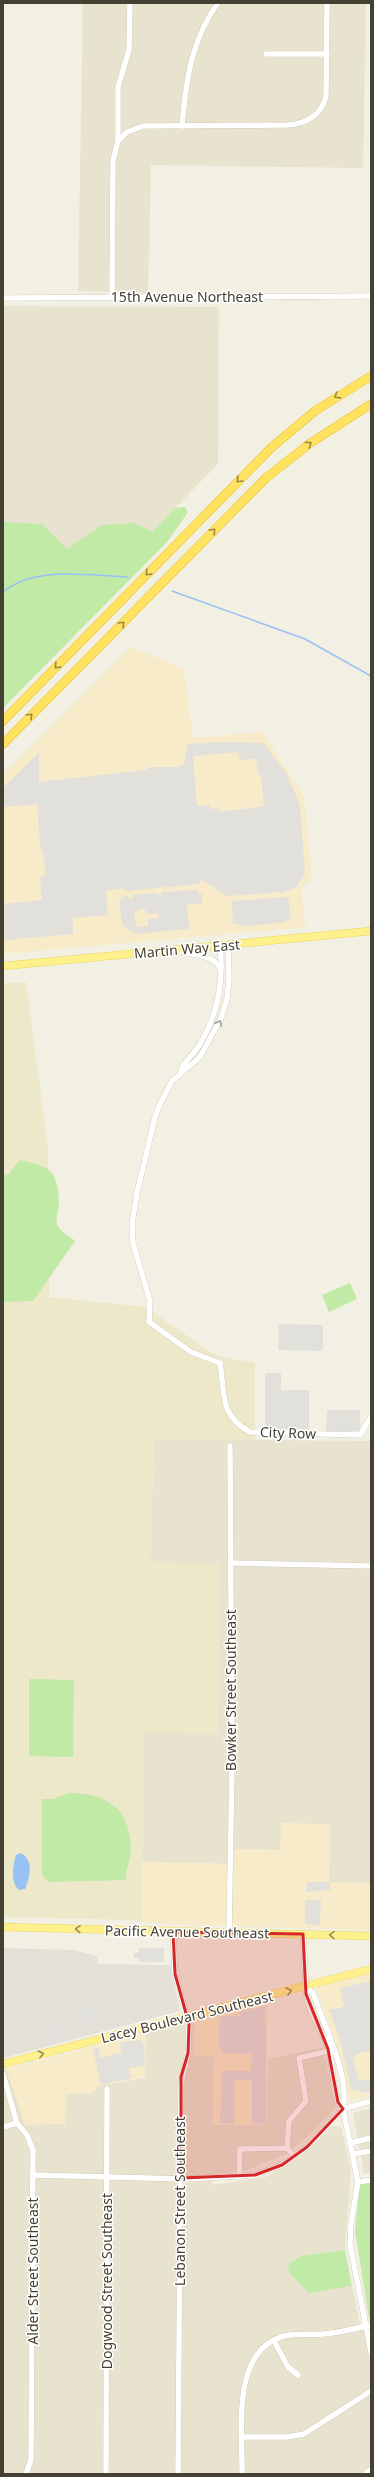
<svg xmlns="http://www.w3.org/2000/svg" width="374" height="2477" viewBox="0 0 374 2477" font-family="'Noto Sans',sans-serif">
<style>
.residential{fill:#e7e3cf}
.commercial{fill:#f7ebca}
.industrial{fill:#e4e0d7}
.education{fill:#ede8ca}
.green{fill:#c1eaa7}
.parking{fill:#e2e0db;fill-rule:evenodd}
.water{fill:#98c1f5}
.lines{fill:none;stroke-linecap:round;stroke-linejoin:round}
.stream{stroke:#98c1f5;stroke-width:1.5}
.minor-casing{stroke:#beb9a4;stroke-width:6}
.major-casing{stroke:#ebd657;stroke-width:8}
.highway-casing{stroke:#e8be26;stroke-width:9}
.minor{stroke:#fff;stroke-width:5.5}
.major{stroke:#fff08e;stroke-width:7}
.highway{stroke:#ffe360;stroke-width:8}
.oneway{stroke:#988947}
.oneway2{stroke:#a2a098}
.oneway3{stroke:#988f5b}
.marked{fill:#d62828;fill-opacity:0.2;stroke:#d62828;stroke-width:3;stroke-linejoin:round}
.labels{text-anchor:middle;stroke-width:3;stroke-linejoin:round;paint-order:stroke}
.street-label{font-size:14px;fill:#444032;stroke:#fff}
</style>
<rect width="100%" height="100%" fill="#f2f0e2"/>
<g class="residential">
<polygon points="83,3 366,3 363,168 151,165 148,293 78,291"/>
<polygon points="3,306 219,307 218,464 135,549 3,549"/>
<polygon points="154,1439 371,1441 371,1883 329,1882 330,1824 280,1850 230,1849 230,1864 142,1862 144,1732 218,1733 219,1564 150,1562"/>
<polygon points="195,2019 194,2055 214,2056 213,2125 267,2125 268,2059 323,2047 336,2108 304,2140 287,2154 245,2171 213,2174 212,2185 266,2177 301,2156 333,2126 341,2127 351,2170 345,2250 301,2256 288,2264 295,2278 309,2292 352,2286 361,2330 371,2329 371,2474 3,2474 3,2070 6,2069 10,2079 65,2124 66,2094 93,2093 99,2086 146,2078 146,2033"/>
<polygon points="371,2108 371,2173 364,2174 353,2113"/>
</g>
<g class="commercial">
<polygon points="131,647 184,669 193,738 263,732 304,796 312,878 301,888 306,927 3,954 3,775"/>
<polygon points="281,1823 330,1824 329,1882 371,1883 371,1930 175,1925 141,1922 142,1862 229,1864 230,1849 280,1850"/>
<polygon points="371,1973 371,2096 349,2101 340,2055 317,1988"/>
<polygon points="267,2001 267,2125 213,2125 214,2056 194,2055 195,2019"/>
<polygon points="146,2033 146,2077 99,2086 93,2093 66,2094 65,2124 25,2125 6,2069"/>
</g>
<polygon class="industrial" points="3,1948 74,1950 97,1956 97,1964 170,1965 180,2011 3,2058"/>
<polygon class="education" points="26,982 48,1148 49,1297 145,1307 217,1356 255,1363 255,1440 154,1439 150,1562 219,1564 218,1734 144,1733 141,1922 132,1920 3,1917 3,983"/>
<g class="green">
<polygon points="185,507 188,512 168,541 3,708 3,522 42,524 67,549 102,525 135,523 152,532 175,508"/>
<path d="M20,1160c32,7 38,11 39,45 0,6 -4,12 -2,19 2,7 12,12 18,17l-42,60 -30,1v-126l6,-2z"/>
<polygon points="350,1283 357,1299 329,1312 322,1295"/>
<polygon points="29,1679 74,1680 73,1757 29,1756"/>
<path d="M69,1793c36,0 60,14 62,53 0,12 -5,22 -5,34l-78,2 -6,-7v-76h11z"/>
<polygon points="371,2182 371,2317 369,2318 355,2231 360,2184"/>
<polygon points="345,2250 352,2286 309,2293 289,2272 288,2264 301,2256"/>
</g>
<g class="parking">
<path d="M224,742l40,1 24,33 12,30 5,68 -10,14 -13,4 -55,4 -26,-17 -2,5 -73,7 -4,-3 -16,3 2,24 -35,3v16l-67,6 -3,-4v-32l39,-4 -2,-23 5,-1v-14l-5,-18 -3,-40 -34,3v-19l36,-36v30l106,-12 5,-3h26l8,-3 4,-20zM238,752l2,8 16,-1 2,16h3l3,31 -43,6 -2,-4 -9,1v-4l-13,1 -4,-50z"/>
<path d="M198,890v4h4v9l-15,2 2,24 -54,5 -13,-9 -3,-25 4,-1v-2l5,-1 2,3 3,-1 -1,-3 26,-2 2,4 2,-5zM144,908l3,6 11,-1 1,5 -11,1v7l-12,1 -2,-15z"/>
<polygon points="288,897 291,918 284,922 248,926 233,923 232,901"/>
<polygon points="279,1324 323,1325 323,1351 278,1350"/>
<polygon points="265,1373 281,1373 281,1390 309,1390 309,1429 265,1429"/>
<polygon points="327,1410 360,1410 360,1431 326,1431"/>
<polygon points="307,1882 330,1882 330,1890 306,1892"/>
<polygon points="305,1900 321,1900 320,1925 305,1924"/>
<polygon points="139,1948 164,1948 164,1962 139,1962 139,1958 134,1958 134,1953 139,1952"/>
<polygon points="371,1981 371,2051 356,2054 353,2059 359,2081 371,2079 371,2092 367,2093 351,2089 341,2043 329,2009 338,2009 344,2006 340,1988"/>
<polygon points="90,2001 96,2001 96,2031 90,2033 90,2022 70,2022 70,2007 90,2006"/>
<polygon points="266,2006 264,2021 266,2021 266,2124 252,2124 252,2080 235,2080 234,2124 220,2123 222,2071 251,2071 252,2054 222,2053 222,2049 219,2048 219,2019 222,2016 241,2016 239,2012"/>
<polygon points="67,2023 67,2038 64,2042 52,2043 51,2024"/>
<polygon points="141,2040 144,2044 145,2066 129,2068 131,2078 101,2085 93,2049 98,2047 100,2058 121,2053 120,2042"/>
</g>
<path class="water" d="M21,1853c13,8 9,24 4,36l-6,1c-9,-7 -6,-26 -3,-35z"/>
<g class="lines">
<g class="stream">
<polyline points="172,591 305,639 371,676"/>
<path d="M3,592c33,-27 86,-16 125,-15"/>
</g>
<defs>
<g id="minor">
<polyline points="266,54 327,54"/>
<path d="M182,126c4,-45 9,-86 36,-123"/>
<path d="M118,141l9,-9 16,-6 144,-1c19,-1 35,-10 39,-29l1,-93"/>
<polyline points="3,298 371,296"/>
<polyline points="112,298 113,161 118,141 118,87 129,50 130,3"/>
<path d="M228,945l1,35 -2,19 -6,19 -21,39 -28,24 -11,21 -6,15 -18,76 -5,31 1,19 17,58 -1,21 42,30 29,11c5,30 -1,53 30,69l110,3 11,-18"/>
<path d="M176,950c13,5 40,4 44,19"/>
<path d="M180,1075c2,-12 11,-18 18,-28 20,-31 26,-66 22,-102"/>
<polyline points="231,1563 371,1566"/>
<polyline points="173,1932 175,1974 189,2024 188,2053 181,2085 178,2474"/>
<polyline points="229,1933 232,1768 230,1446"/>
<polyline points="303,1934 306,1987"/>
<path d="M306,1987l7,6c11,33 37,82 30,116 -12,-16 -9,-40 -14,-59 -7,-22 -23,-39 -23,-63z"/>
<polyline points="3,2074 17,2123 27,2135 33,2150 31,2460 26,2474"/>
<polyline points="343,2109 358,2182 351,2224 350,2244 371,2352"/>
<polyline points="3,2127 17,2123"/>
<polyline points="350,2143 371,2138"/>
<polyline points="287,2148 289,2121 306,2101 299,2058 329,2051"/>
<polyline points="353,2154 371,2151"/>
<polyline points="33,2175 186,2179 255,2175 282,2165 307,2147 343,2109 371,2101"/>
<polyline points="239,2177 240,2149 287,2148 294,2156"/>
<polyline points="358,2182 371,2180"/>
<polyline points="274,2341 288,2367 298,2375"/>
<polyline points="243,2437 287,2437 304,2434 371,2391"/>
<polyline points="106,2474 107,2089"/>
<path d="M242,2474c1,-42 -12,-123 42,-138 12,-3 26,-1 39,-2 16,-1 33,-6 48,-9"/>
<polyline points="365,2474 371,2469"/>
</g>
<g id="major">
<polyline points="3,966 371,931"/>
<polyline points="3,1927 371,1936"/>
<polyline points="3,2064 371,1969"/>
</g>
<g id="highway">
<polyline points="3,721 272,447 315,411 371,376"/>
<polyline points="3,744 266,478 309,444 371,404"/>
</g>
</defs>
<use href="#minor" class="minor-casing"/>
<use href="#major" class="major-casing"/>
<use href="#highway" class="highway-casing"/>
<use href="#minor" class="minor"/>
<use href="#major" class="major"/>
<use href="#highway" class="highway"/>
</g>
<defs><path id="oneway-chevron" d="M-2-3.5L2.5 0L-2 3.5" fill="none" stroke-width="1.6" stroke-linecap="round" stroke-linejoin="round"/></defs>
<g class="oneway">
<use href="#oneway-chevron" transform="translate(337 396) rotate(148)"/>
<use href="#oneway-chevron" transform="translate(309 444) rotate(-36)"/>
<use href="#oneway-chevron" transform="translate(239 480) rotate(134)"/>
<use href="#oneway-chevron" transform="translate(213 531) rotate(-45)"/>
<use href="#oneway-chevron" transform="translate(148 573) rotate(134)"/>
<use href="#oneway-chevron" transform="translate(122 624) rotate(-45)"/>
<use href="#oneway-chevron" transform="translate(57 666) rotate(134)"/>
<use href="#oneway-chevron" transform="translate(30 716) rotate(-45)"/>
</g>
<use class="oneway2" href="#oneway-chevron" transform="translate(219 1023) rotate(-65)"/>
<g class="oneway3">
<use href="#oneway-chevron" transform="translate(78 1929) rotate(-178)"/>
<use href="#oneway-chevron" transform="translate(332 1935) rotate(-179)"/>
<use href="#oneway-chevron" transform="translate(289 1991) rotate(-14)"/>
<use href="#oneway-chevron" transform="translate(41 2054) rotate(-14)"/>
</g>
<path class="marked" d="M173,1932l130,2 3,60 22,55 10,53 5,7 -36,38 -25,18 -27,10 -74,3v-101l7,-24 1,-29 -14,-50z"/>
<g class="labels">
<g class="street-label">
<text x="187" y="302">15th Avenue Northeast</text>
<text transform="translate(187 949) rotate(-5)" y="5">Martin Way East</text>
<text transform="translate(288 1433) rotate(2)" y="5">City Row</text>
<text transform="translate(231 1690) rotate(-90)" y="5">Bowker Street Southeast</text>
<text transform="translate(187 1932) rotate(1)" y="5">Pacific Avenue Southeast</text>
<text transform="translate(187 2017) rotate(-14)" y="5">Lacey Boulevard Southeast</text>
<text transform="translate(180 2201) rotate(-90)" y="5">Lebanon Street Southeast</text>
<text transform="translate(33 2271) rotate(-90)" y="5">Alder Street Southeast</text>
<text transform="translate(107 2281) rotate(-90)" y="5">Dogwood Street Southeast</text>
</g>
</g>
<rect width="374" height="2477" fill="none" stroke="#444032" stroke-width="8"/>
</svg>
